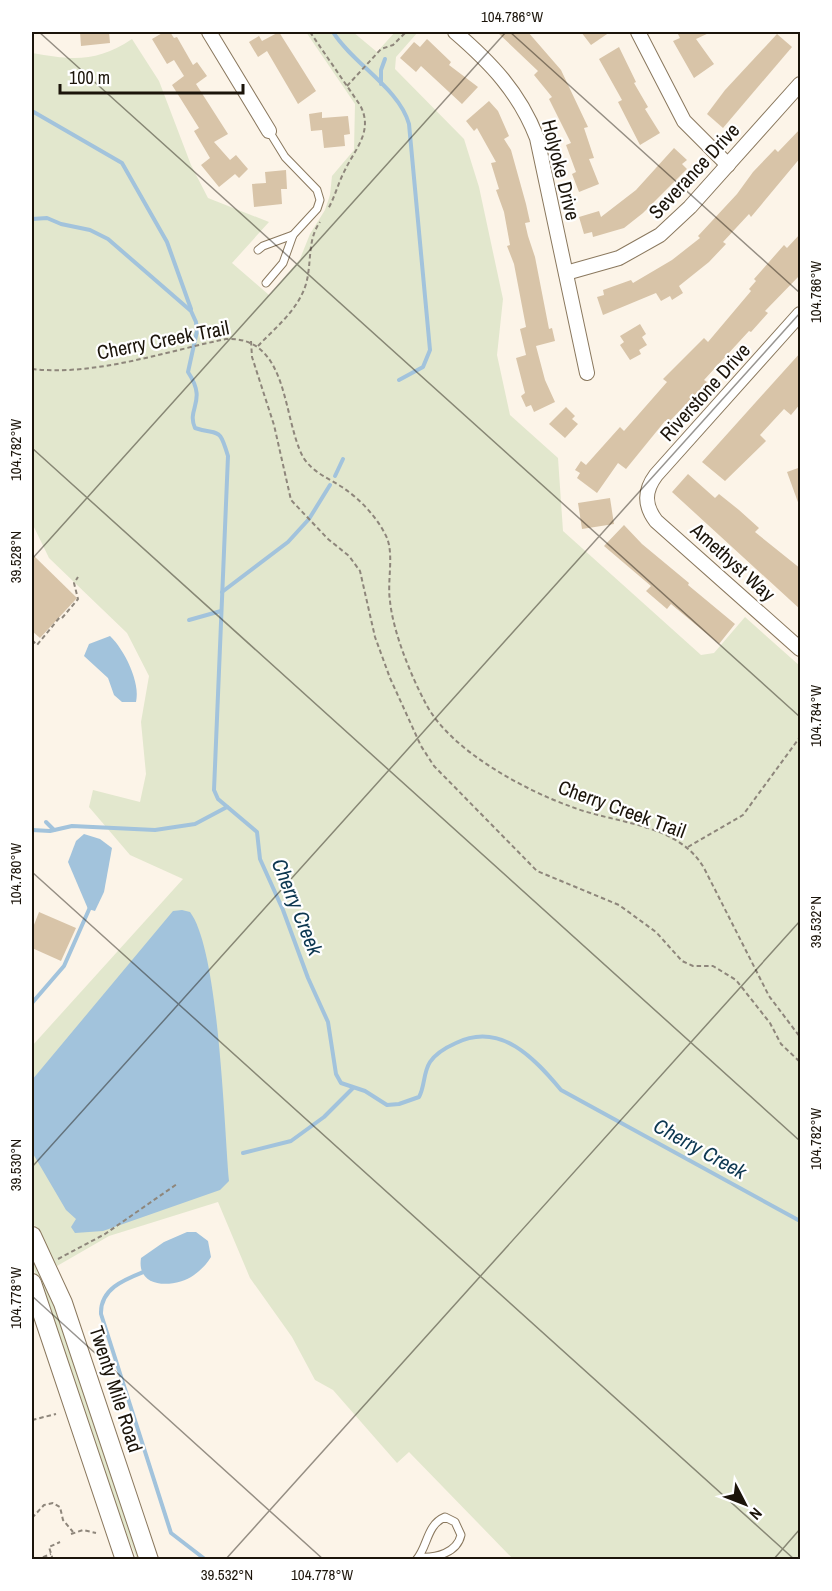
<svg xmlns="http://www.w3.org/2000/svg" width="832" height="1591" viewBox="0 0 832 1591" font-family="'Archivo Narrow',sans-serif">
<style>
.green{fill:#e2e7cd}
.water{fill:#a2c3dc}
.lines{fill:none;stroke-linecap:round;stroke-linejoin:round}
.stream{stroke:#a2c3dc;stroke-width:4}
.building{fill:#d8c4a8}
.service-casing{stroke:#8a785e;stroke-width:9}
.minor-casing{stroke:#8a785e;stroke-width:16}
.secondary-casing{stroke:#8a785e;stroke-width:20}
.path{stroke:#8e867b;stroke-width:2;stroke-dasharray:4.5 3;stroke-linecap:butt}
.service{stroke:#fff;stroke-width:7}
.minor{stroke:#fff;stroke-width:14}
.secondary{stroke:#fff;stroke-width:18}
.ticks{fill:none;stroke:#1b140a;stroke-width:1.5;stroke-opacity:0.45}
.labels{text-anchor:middle;stroke-width:4.5;stroke-linejoin:round;paint-order:stroke}
.street-label{font-size:20px;fill:#1b140a;stroke:#fff}
.water-label{font-size:21px;font-style:italic;fill:#0c3750;stroke:#fff}
.neatline{fill:none;stroke:#1b140a;stroke-width:2}
.ticks-label{font-size:15px;text-anchor:middle;fill:#1b140a}
</style>
<rect width="100%" height="100%" fill="#fcf4e8"/>
<g class="green">
<path d="M306,32h47l24,20 18,-20h23l-22,25 -1,12 69,70 15,48 24,112 -6,56 13,60 48,43 5,73 138,124 13,-2 31,-36 55,49v893h-287l-104,-107 -12,11 -64,-73 -18,-10 -23,-43 -42,-59 -32,-76 -109,34 -52,30 -25,-45v-175l151,-167 -53,-24 -41,-48 4,-17 47,12 6,-28 -5,-52 8,-46 -22,-43 -78,-75 -17,-35v-470c40,7 64,10 100,-14l27,42 32,84 17,33 61,24 -37,41 37,32 31,-36 10,-25 15,-24 5,-15 2,-19 22,-26 1,-46z"/>
<path d="M32,1250l13,27 96,282h-4c-31,-72 -52,-148 -77,-222 -10,-28 -28,-58 -28,-87z"/>
</g>
<g class="water">
<path d="M110,636c14,13 31,47 26,66h-14l-8,-7 -6,-17 -24,-22 5,-12z"/>
<polygon points="84,834 100,839 112,848 104,892 95,911 88,909 68,862 76,841"/>
<path d="M182,910l8,2c29,38 34,213 39,269l-9,9 -117,41 -28,2 -4,-6 5,-8 -10,-9 -34,-58v-72l141,-169z"/>
<path d="M187,1232h9l12,9 3,16c-4,7 -10,13 -17,18 -18,13 -58,15 -53,-17l23,-16z"/>
</g>
<g class="lines">
<g class="stream">
<path d="M333,32c20,32 66,56 76,92l21,226 -7,17 -24,13"/>
<polyline points="381,84 381,70 385,59"/>
<polyline points="32,111 122,163 167,242 191,309"/>
<path d="M32,219l15,-1 14,6 29,6 18,9 83,72 5,11 1,9 -9,41c20,30 -2,36 7,56 25,8 24,-2 33,28l-14,334 4,9 39,33 3,27 23,51 25,68 20,44 8,52 5,9 24,8 22,14 12,-1 20,-7c6,-11 4,-24 11,-35 6,-9 17,-15 26,-19 45,-22 79,16 105,47l239,131"/>
<polyline points="335,476 343,459"/>
<polyline points="222,592 288,542 309,519 330,485"/>
<polyline points="189,620 221,611"/>
<polyline points="46,822 54,830"/>
<polyline points="32,830 50,831 72,826 155,830 195,824 227,807"/>
<polyline points="32,1003 64,966 91,905"/>
<polyline points="243,1153 291,1141 324,1117 353,1088"/>
<path d="M146,1271c-20,8 -46,17 -45,43l70,219 35,27"/>
</g>
</g>
<g class="building">
<polygon points="80,32 109,32 110,43 81,46"/>
<polygon points="164,32 170,32 174,38 177,37 193,65 197,62 207,76 196,84 228,134 214,142 230,160 236,155 248,169 239,178 235,174 219,187 201,165 210,158 194,131 199,128 172,85 184,76 174,60 167,64 152,39"/>
<polygon points="279,32 316,91 298,104 267,51 258,57 249,42 259,36 262,41"/>
<polygon points="497,32 528,32 561,70 588,127 584,128 594,158 589,159 599,184 579,192 572,174 576,172 566,145 571,143 549,99 552,97 534,75 538,71"/>
<polygon points="581,32 610,32 591,45"/>
<polygon points="677,32 711,32 696,39 714,64 694,78 673,41 680,38"/>
<polygon points="777,34 792,47 723,128 707,114 725,90"/>
<polygon points="427,39 451,62 449,65 478,87 462,104 421,66 416,72 400,58 414,42 420,47"/>
<polygon points="619,47 636,82 634,83 648,107 645,109 660,133 640,145 618,102 622,100 599,59"/>
<polygon points="489,101 498,111 509,136 504,139 511,150 526,204 530,222 525,223 528,236 535,257 549,329 552,328 555,341 536,346 545,380 555,402 534,412 531,405 526,407 521,396 525,393 516,358 526,355 520,329 526,327 514,264 507,246 510,245 504,212 496,190 499,189 491,163 496,162 477,128 474,131 466,121"/>
<polygon points="322,112 322,118 348,116 350,134 344,135 345,146 324,148 322,130 311,131 309,114"/>
<polygon points="801,128 801,157 751,217 749,214 723,242 726,244 709,262 679,286 683,293 672,300 670,296 661,301 656,293 603,315 597,297 604,295 603,290 631,280 633,283 672,260 700,238 698,236 737,194 753,172 775,149 778,152"/>
<polygon points="674,148 687,160 682,164 687,169 643,213 624,228 593,237 592,232 584,234 579,217 599,211 601,217 636,190"/>
<polygon points="286,170 287,189 281,189 282,204 254,207 252,184 266,183 265,172"/>
<polygon points="801,233 801,274 765,311 768,313 751,332 749,331 704,380 707,382 668,423 665,421 626,469 618,463 597,493 577,478 580,473 575,470 581,461 586,465 620,427 624,431 667,382 663,379 704,338 708,342 751,291 749,289 756,281 754,279 784,245 787,248"/>
<polygon points="640,324 646,334 642,337 647,345 639,350 641,354 630,360 620,345 624,342 620,336"/>
<polygon points="801,352 801,403 791,415 784,409 760,435 766,441 725,481 702,462"/>
<polygon points="566,407 575,416 572,419 578,424 565,438 549,424"/>
<polygon points="801,467 801,505 799,505 787,472"/>
<polygon points="688,474 715,498 719,494 739,510 759,528 755,532 801,569 801,610 672,492"/>
<polygon points="610,498 614,524 582,529 578,503"/>
<polygon points="624,525 642,544 689,583 688,585 735,624 719,644 671,604 667,609 646,591 651,586 604,546"/>
<polygon points="32,554 77,598 40,638 32,631"/>
<polygon points="39,912 76,928 61,961 32,948 32,930"/>
</g>
<g class="lines">
<defs>
<g id="service">
<polyline points="258,250 263,246 293,235"/>
<polyline points="266,283 283,263 293,235 317,209 320,200 317,190 285,157 269,131"/>
<path d="M416,1560c12,-13 10,-35 29,-43l10,5 6,13c-4,18 -25,23 -41,22"/>
</g>
<g id="minor">
<polyline points="209,32 269,131"/>
<path d="M455,32c36,31 64,60 82,106l50,235"/>
<polyline points="638,32 684,121 728,165"/>
<polyline points="566,273 619,258 660,235 690,207 800,84"/>
<path d="M800,314l-144,161c-12,16 -12,30 0,46l144,128"/>
</g>
<g id="secondary">
<polyline points="32,1236 63,1303 149,1560"/>
<polyline points="32,1283 125,1560"/>
</g>
</defs>
<use href="#service" class="service-casing"/>
<use href="#minor" class="minor-casing"/>
<use href="#secondary" class="secondary-casing"/>
<g class="path">
<path d="M310,32l50,73c14,26 -5,44 -15,65 -7,13 -10,27 -17,39"/>
<polyline points="347,86 381,49 393,45 406,32"/>
<polyline points="251,341 252,357 274,425 291,500 328,539 349,556 360,571 375,637 390,678 421,746 434,766 537,871 619,905 656,932 682,961 693,966 713,966 736,980 770,1023 781,1044 800,1062"/>
<path d="M258,346c18,-19 40,-36 48,-62 6,-21 1,-44 14,-62"/>
<path d="M32,369c64,7 131,-17 194,-30 63,-3 56,78 77,118 9,15 25,21 39,30 18,12 36,31 45,51 7,18 0,43 3,63 3,31 21,75 36,103 24,46 98,86 146,103 44,17 106,16 132,61l65,128 31,41"/>
<polyline points="62,618 78,599 74,583 78,577"/>
<polyline points="32,640 37,645 60,617"/>
<polyline points="688,847 743,815 800,737"/>
<polyline points="58,1259 105,1234 177,1184"/>
<polyline points="32,1420 56,1414"/>
<polyline points="32,1518 44,1505 53,1503 60,1507 63,1520 73,1532"/>
<polyline points="71,1534 83,1530 96,1533"/>
<polyline points="36,1560 51,1554"/>
<polyline points="53,1560 49,1547 60,1542"/>
</g>
<use href="#service" class="service"/>
<use href="#minor" class="minor"/>
<use href="#secondary" class="secondary"/>
</g>
<path class="ticks" d="M39,32l761,685M510,32l290,261M32,448l768,693M32,559l474,-527M32,872l763,688M32,1167l768,-854M32,1296l292,264M225,1560l575,-639M773,1560l27,-31"/>
<g class="labels">
<g class="street-label">
<text transform="translate(561 170) rotate(76)" y="7">Holyoke Drive</text>
<text transform="translate(694 171) rotate(-47)" y="7">Severance Drive</text>
<text transform="translate(163 340) rotate(-11)" y="7">Cherry Creek Trail</text>
<text transform="translate(705 392) rotate(-48)" y="7">Riverstone Drive</text>
<text transform="translate(733 562) rotate(42)" y="7">Amethyst Way</text>
<text transform="translate(622 809) rotate(20)" y="7">Cherry Creek Trail</text>
<text transform="translate(116 1389) rotate(72)" y="7">Twenty Mile Road</text>
</g>
<g class="water-label">
<text transform="translate(297 907) rotate(68)" y="7">Cherry Creek</text>
<text transform="translate(700 1149) rotate(29)" y="7">Cherry Creek</text>
</g>
</g>
<rect width="832" height="1591" fill="none" stroke="#ffffff" stroke-width="66"/>
<g transform="translate(745 1504) rotate(132)" stroke="#ffffff" stroke-width="4.5" paint-order="stroke">
<path d="M0-4.5L10 22L0 15L-10 22Z" fill="#1b140a"/>
<text y="-9" font-size="16" font-weight="bold" text-anchor="middle" fill="#1b140a">N</text>
</g>
<path d="M60 84v9h183v-9" fill="none" stroke="#1b140a" stroke-width="3"/>
<text x="69" y="84" font-size="18" fill="#1b140a" stroke="#ffffff" stroke-width="4.5" paint-order="stroke">100 m</text>
<rect x="33" y="33" width="766" height="1525" class="neatline"/>
<g class="ticks-label">
<text x="512" y="22">104.786°W</text>
<text transform="translate(816 292) rotate(-90)" y="5">104.786°W</text>
<text transform="translate(16 450) rotate(-90)" y="5">104.782°W</text>
<text transform="translate(16 557) rotate(-90)" y="5">39.528°N</text>
<text transform="translate(816 716) rotate(-90)" y="5">104.784°W</text>
<text transform="translate(16 874) rotate(-90)" y="5">104.780°W</text>
<text transform="translate(816 922) rotate(-90)" y="5">39.532°N</text>
<text transform="translate(816 1139) rotate(-90)" y="5">104.782°W</text>
<text transform="translate(16 1165) rotate(-90)" y="5">39.530°N</text>
<text transform="translate(16 1298) rotate(-90)" y="5">104.778°W</text>
<text x="227" y="1580">39.532°N</text>
<text x="322" y="1580">104.778°W</text>
</g>
</svg>
